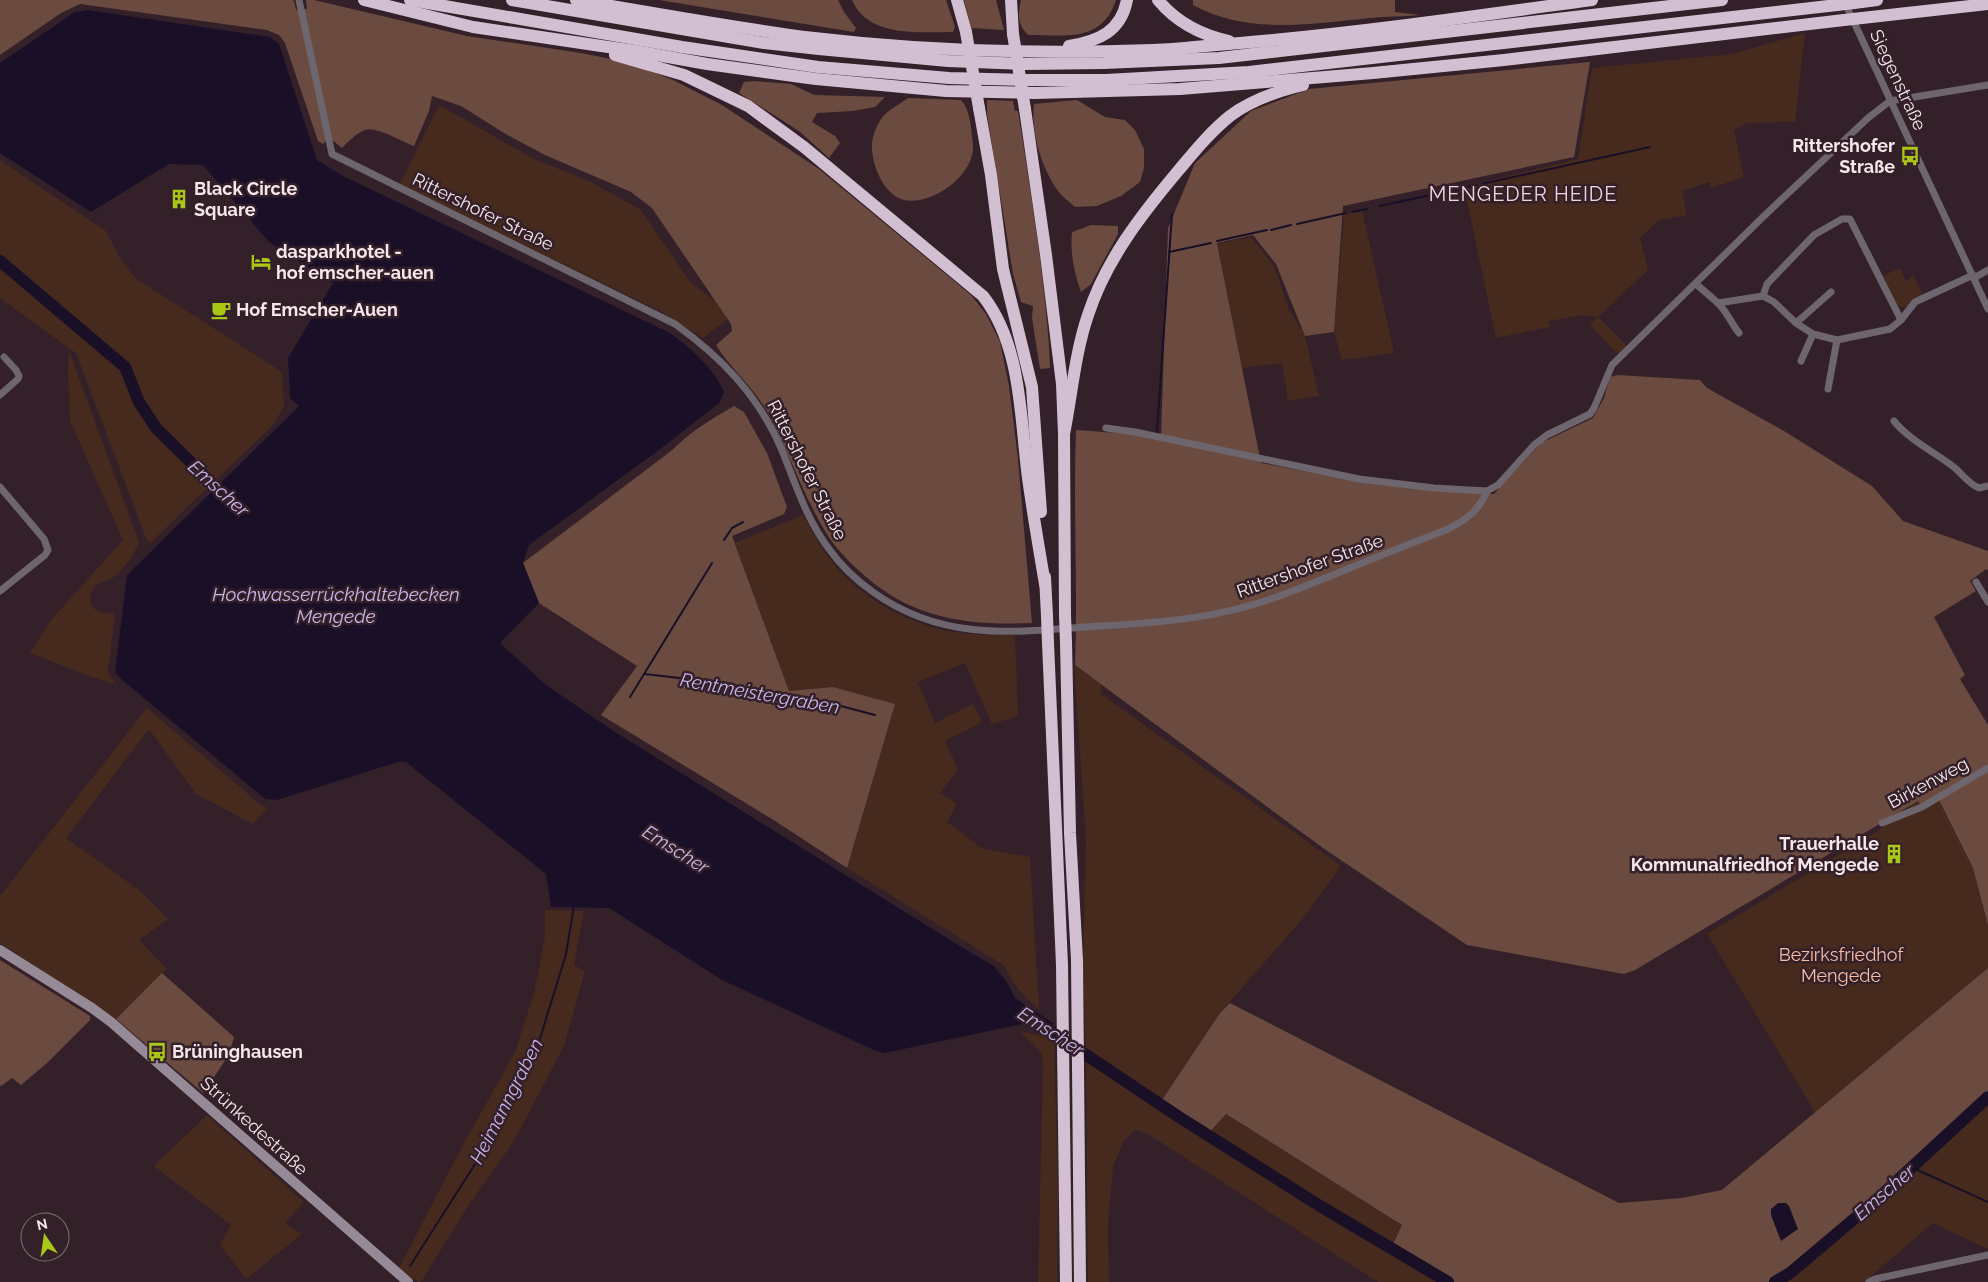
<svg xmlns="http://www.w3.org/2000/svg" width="1988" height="1282" viewBox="0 0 1988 1282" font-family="Raleway,sans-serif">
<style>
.green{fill:#462a1e}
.forest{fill:#6b4b3f}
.water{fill:#191028}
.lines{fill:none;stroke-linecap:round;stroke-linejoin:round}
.stream{stroke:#191028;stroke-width:2}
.river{stroke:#191028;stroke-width:12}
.minor{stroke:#6e666e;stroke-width:7}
.secondary{stroke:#968a96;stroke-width:10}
.motorway{stroke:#d2bfd2;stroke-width:12}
.motorway-bridge{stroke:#d2bfd2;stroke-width:12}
.labels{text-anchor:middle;stroke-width:5;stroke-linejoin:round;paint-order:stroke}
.street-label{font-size:18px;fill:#f5e7ec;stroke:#342029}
.poi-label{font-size:18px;font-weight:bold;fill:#f5e7ec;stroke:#342029;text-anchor:start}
.park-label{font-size:18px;fill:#f8bca4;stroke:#342029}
.water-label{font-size:19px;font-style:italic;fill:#c7b5eb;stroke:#342029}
.quarter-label{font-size:20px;letter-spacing:1px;fill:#f0d5e0;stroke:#342029}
</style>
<rect width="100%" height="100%" fill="#342029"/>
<g class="green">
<polygon points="1805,33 1795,122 1746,123 1734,131 1744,177 1711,188 1709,182 1682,191 1687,215 1659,220 1640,238 1648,270 1598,317 1627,346 1619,355 1590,325 1597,317 1582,315 1549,321 1550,327 1496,338 1464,187 1578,159 1592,68 1732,54"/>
<polygon points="439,105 534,159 591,182 641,210 690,282 733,315 703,338 662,312 400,184"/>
<polygon points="0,160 106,231 120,258 135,278 282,372 284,407 271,427 150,543 146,538 76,353 0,298"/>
<polygon points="1362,210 1394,353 1342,360 1334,332 1344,214"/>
<polygon points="1251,237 1274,266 1289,310 1305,336 1319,396 1288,401 1282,363 1242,368 1218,244"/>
<path d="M1900,268l6,14 7,-7 10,20c-5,3 -11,10 -17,12 -12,4 -19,-22 -23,-31z"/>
<path d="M69,351l70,191c-4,11 -18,32 -29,37 -4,2 -10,3 -14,6 -14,17 -1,32 19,28l-7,58 2,6 7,8 -25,-8 -62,-24 21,-33 72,-80 -53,-119 -2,-52z"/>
<path d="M803,515c6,10 11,21 17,30 32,52 93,85 153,89 13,2 28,1 42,1l3,81 -26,8 -27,-61 -47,19 17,41 38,-19 9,18 -37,19 13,28 -18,24 17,11 -10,18 36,27 47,8 9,152c-15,-12 -27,-25 -34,-43l-158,-98 48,-164 -62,-17 -44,4 -54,-148z"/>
<polygon points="1074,665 1101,684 1101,694 1341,866 1305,916 1220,1013 1159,1104 1207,1136 1225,1114 1402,1225 1390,1249 1447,1282 1378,1282 1148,1134 1135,1130 1124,1141 1113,1166 1108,1226 1109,1282 1088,1282 1086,1055 1133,1086 1086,1053 1083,965 1086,839"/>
<polygon points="147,708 261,805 268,808 253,824 196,794 149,729 66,838 139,890 168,919 139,940 167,969 116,1019 0,943 0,896"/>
<polygon points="1938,798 1973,868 1988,925 1988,968 1815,1112 1707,934 1881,829 1918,800"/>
<polygon points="545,910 584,911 574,965 585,971 564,1046 514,1141 468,1206 421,1282 418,1282 399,1268 464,1143 515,1052 534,993 545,936"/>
<polygon points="1020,1031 1054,1039 1058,1186 1057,1282 1038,1282 1043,1067 1041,1052"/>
<polygon points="1988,1097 1988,1249 1933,1223 1864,1282 1775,1282 1790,1273 1873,1203"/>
<polygon points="207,1115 304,1202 285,1223 302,1234 246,1279 220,1245 231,1225 154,1166"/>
</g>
<g class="forest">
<path d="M0,0h292l2,1 2,9 11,-1 -1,-9h8l153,36 114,17 45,9 47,18 49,25 97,64 152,126 15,19 14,28 9,44 9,73 14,164c-63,3 -118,-4 -167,-47 -15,-13 -30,-28 -40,-45 -23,-38 -37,-81 -58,-120 -14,-24 -36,-42 -51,-66l16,-14 -1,-7 -79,-116 -21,-16 -86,-37 -41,-22 -43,-27 -29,-10 -3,15 -15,35c-12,-4 -38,-20 -49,-16 -9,3 -17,12 -23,18l-11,-9 -4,1 -4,4 -5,-3 -33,-98 -6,-8 -12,-5 -187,-26 -19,9 -61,42z"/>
<polygon points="659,0 838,0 844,12 856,28 854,32"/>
<path d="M852,0h94l9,27 -2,5c-33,0 -85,6 -101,-32z"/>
<polygon points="964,0 996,0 1004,30 971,28"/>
<path d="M1021,0h95c-14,43 -51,35 -88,35 -11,-12 -10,-19 -7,-35z"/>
<path d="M1193,0h202v12l25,3c-17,2 -34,1 -50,3 -59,6 -122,17 -177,-13z"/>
<path d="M1590,62l-16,95 -231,49 -9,126 -29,4 -29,-72 -23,-29 -36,8 44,220 99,19 68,7 66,5 47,-51 52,-25 11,-20 6,-21 8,-2 82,5 7,8 77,43 88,55 31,35 85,30v19l-2,-1 -16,12 6,10 -42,26 31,58 -5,4 28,46v200l-15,-57 -35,-70 -16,9 -4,-6 -283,169 -11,4 -157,-29 -144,-97 -248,-183c3,-79 -2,-157 1,-235l85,6 7,-208 27,-65 56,-52 58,-22z"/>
<polygon points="754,81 791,84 814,95 885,97 875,107 853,111 817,113 812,122 835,136 840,143 829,158 799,131 739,93 744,82"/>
<path d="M908,98l53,2c10,11 10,30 12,44 3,30 -40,62 -69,56 -21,-5 -33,-37 -32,-56 0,-7 5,-19 9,-25 5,-8 19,-15 27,-21z"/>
<path d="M987,100l26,1 2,10h3c8,49 15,98 22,147 4,36 9,73 10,110l-10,1 -8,-51 1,-12 -12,-4 -8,-28 -26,-160z"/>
<path d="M1077,100l28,17 20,3 10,10 9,19v19l-4,14 -19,14 -24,10 -22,1c-5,-5 -13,-10 -17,-16 -17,-24 -27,-58 -24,-87z"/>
<path d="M1091,225l27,1v8l-27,50 -10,8c-7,-20 -11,-39 -9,-60z"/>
<path d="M734,406l10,6 23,41 20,54 -3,7 -52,22 57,155 44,-4 62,17 -48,164 -75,-49 -171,-104 36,-49 -98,-63 -16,-40 148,-112c19,-19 40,-32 63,-45z"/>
<polygon points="0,960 90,1016 90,1020 47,1063 21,1085 12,1078 1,1086 0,1085"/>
<polygon points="1988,968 1988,1097 1873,1203 1790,1273 1775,1282 1449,1282 1391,1248 1402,1225 1226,1114 1208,1134 1160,1103 1220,1013 1230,1003 1619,1203 1682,1198 1722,1190"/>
<polygon points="162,973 234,1037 229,1055 203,1093 116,1019"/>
</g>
<g class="water">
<path d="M88,10l182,27 9,7 38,116 26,16 327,157c18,12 47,39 54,59l-5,11 -52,41 -138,101 -6,18 16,40 -39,40 46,42 69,47 348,216 31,18 12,15 9,17 38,25v14l-25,-14 -144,30 -10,-3 -152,-70 -113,-72 -58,-1 -5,-33 -140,-112h-8l-121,38 -12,-1 -144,-120 -6,-7 12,-97 172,-169 -9,-8 -2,-40 45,-75 -64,-41 -66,-77 -34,-1 -78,48 -91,-59v-90l75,-51z"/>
<polygon points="1778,1203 1786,1203 1789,1206 1798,1229 1781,1241 1771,1215 1771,1209"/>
</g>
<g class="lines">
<g class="stream">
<polyline points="1482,184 1650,147"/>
<polyline points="1380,206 1477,185"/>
<polyline points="1352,212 1367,209"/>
<polyline points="1297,224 1346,213"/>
<polyline points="1271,230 1291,225"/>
<polyline points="1217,241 1267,230"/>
<polyline points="1169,252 1211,243"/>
<polyline points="1157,432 1172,214"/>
<polyline points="724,540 732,528 743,522"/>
<polyline points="645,674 731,684 744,688 749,692 822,701 875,715"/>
<polyline points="630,697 712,563"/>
<polyline points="1911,1167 1988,1202"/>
<polyline points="410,1266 493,1136 538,1045 566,954 574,906"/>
</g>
<g class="river">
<polyline points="0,261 125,367 139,402 156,428 228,499"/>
<polyline points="1040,1024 1179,1117 1320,1206 1448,1282"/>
<polyline points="1775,1282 1790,1273 1873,1203 1988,1097"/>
</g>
<g class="minor">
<path d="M299,0l33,154 343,170c46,33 83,71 106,124 14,34 25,71 48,101 12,17 27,31 44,43 71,51 144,40 226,34 51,-3 100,-6 149,-20 28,-7 54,-19 80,-29 39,-16 78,-32 118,-47 20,-10 32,-18 41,-39"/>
<polyline points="1845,3 1988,309"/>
<polyline points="1974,278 1988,270"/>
<polyline points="1696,284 1718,303 1763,296 1774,302 1796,323 1813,334 1837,340 1890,329 1901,320 1915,302 1973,275"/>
<polyline points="1763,296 1767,284 1814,235 1842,219 1850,219 1901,320"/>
<path d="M1718,303c9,9 13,20 21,30"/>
<polyline points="1796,323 1831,292"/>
<polyline points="1801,361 1813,334"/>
<polyline points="1828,389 1837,340"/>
<polyline points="0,395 18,379 19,376 16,370 4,357"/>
<path d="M1894,421c15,19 42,32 61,47 8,7 14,16 24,20l9,-2"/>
<polyline points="1106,428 1135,432 1359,479 1434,488 1487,491 1498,485 1534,445 1547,435 1590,414 1594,408 1612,365 1764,216 1868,118 1890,101 1988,85"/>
<polyline points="0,487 44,539 48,550 45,555 0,591"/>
<polyline points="1976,582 1988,602"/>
<polyline points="1882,823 1922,807 1988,768"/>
<polyline points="1869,1282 1875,1279 1988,1255"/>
</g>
<polyline class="secondary" points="0,950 92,1008 111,1022 408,1282"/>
<g class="motorway">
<polyline points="364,0 473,27 635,51 707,64 816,79 946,91 1035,93 1180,89 1373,73 1504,60 1844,20"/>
<polyline points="410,0 682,47 818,67 949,78 1027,80 1106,80 1249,72 1837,5"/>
<polyline points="512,0 764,43 819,49 948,61 1024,64 1104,63 1219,58 1722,0"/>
<path d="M576,0c79,13 158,28 238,38 110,13 229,16 339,12 30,-1 58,-5 87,-7 118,-10 235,-27 352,-43"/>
<polyline points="957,0 966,32"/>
<polyline points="1011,0 1013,34"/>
<path d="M1158,0c19,23 43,35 71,41"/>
<polyline points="1854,3 1877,0"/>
<polyline points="1862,18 1988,4"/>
<path d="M1069,46c29,-5 52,-14 58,-46"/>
<path d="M615,55l69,20 64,31 56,41 179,149c39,50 37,122 45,182 5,36 11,71 17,106"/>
<polyline points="979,108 991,175 1003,269 1032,387 1041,512"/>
<polyline points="1025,109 1046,255 1062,384 1064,434 1065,615"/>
<path d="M1064,434c8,-40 11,-81 24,-119 18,-55 53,-100 90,-144 16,-19 32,-39 52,-55 20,-15 48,-25 73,-31"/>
<polyline points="1045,577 1047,616"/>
<polyline points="1066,642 1070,833 1077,960 1080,1282"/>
<polyline points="1048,643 1062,965 1066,1282"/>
</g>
<g class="motorway-bridge">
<polyline points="1837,5 1854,3"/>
<polyline points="1844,20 1862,18"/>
<polyline points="966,32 979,108"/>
<polyline points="1013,34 1025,109"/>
<polyline points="1065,615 1066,642"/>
<polyline points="1047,616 1048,643"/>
</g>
</g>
<defs>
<symbol id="bus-bare" viewBox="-9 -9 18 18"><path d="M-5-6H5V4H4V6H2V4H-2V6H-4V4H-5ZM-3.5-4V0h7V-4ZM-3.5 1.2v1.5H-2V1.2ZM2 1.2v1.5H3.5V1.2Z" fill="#aac718" stroke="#342029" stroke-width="2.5" paint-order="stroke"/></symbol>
<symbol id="building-bare" viewBox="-9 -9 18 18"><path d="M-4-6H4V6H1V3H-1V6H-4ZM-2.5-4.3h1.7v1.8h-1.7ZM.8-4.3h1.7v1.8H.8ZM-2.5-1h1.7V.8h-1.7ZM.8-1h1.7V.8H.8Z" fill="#aac718" stroke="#342029" stroke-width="2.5" paint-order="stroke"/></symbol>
<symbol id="hotel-bare" viewBox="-9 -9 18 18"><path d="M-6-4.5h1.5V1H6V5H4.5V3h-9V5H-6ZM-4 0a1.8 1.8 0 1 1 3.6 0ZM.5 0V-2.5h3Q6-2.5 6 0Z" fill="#aac718" stroke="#342029" stroke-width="2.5" paint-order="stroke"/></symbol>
<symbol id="cafe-bare" viewBox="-9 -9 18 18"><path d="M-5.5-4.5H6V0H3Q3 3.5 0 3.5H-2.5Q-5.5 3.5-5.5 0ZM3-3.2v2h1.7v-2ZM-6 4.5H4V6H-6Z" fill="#aac718" stroke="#342029" stroke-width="2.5" paint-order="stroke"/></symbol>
</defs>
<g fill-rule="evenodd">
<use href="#bus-bare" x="1896" y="142" width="28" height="28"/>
<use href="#building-bare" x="165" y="185" width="28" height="28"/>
<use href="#hotel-bare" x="247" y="248" width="28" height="28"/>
<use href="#cafe-bare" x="207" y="296" width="28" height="28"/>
<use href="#building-bare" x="1880" y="840" width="28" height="28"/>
<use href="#bus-bare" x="143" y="1038" width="28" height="28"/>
</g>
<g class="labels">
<g class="street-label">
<text transform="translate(1898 80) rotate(65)" y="6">Siegenstraße</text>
<text transform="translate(483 212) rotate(26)" y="6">Rittershofer Straße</text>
<text transform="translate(807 470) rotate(63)" y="6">Rittershofer Straße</text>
<text transform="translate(1310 566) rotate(-20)" y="6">Rittershofer Straße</text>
<text transform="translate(1928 783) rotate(-28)" y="6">Birkenweg</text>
<text transform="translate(254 1126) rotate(42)" y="6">Strünkedestraße</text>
</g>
<g class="poi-label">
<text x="1895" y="152" text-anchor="end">Rittershofer<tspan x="1895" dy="21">Straße</tspan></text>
<text x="194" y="195">Black Circle<tspan x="194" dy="21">Square</tspan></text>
<text x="276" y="258">dasparkhotel -<tspan x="276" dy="21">hof emscher-auen</tspan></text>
<text x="236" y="316">Hof Emscher-Auen</text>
<text x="1879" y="850" text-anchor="end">Trauerhalle<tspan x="1879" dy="21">Kommunalfriedhof Mengede</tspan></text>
<text x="172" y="1058">Brüninghausen</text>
</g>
<g class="park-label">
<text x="1841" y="961">Bezirksfriedhof<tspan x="1841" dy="21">Mengede</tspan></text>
</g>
<g class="water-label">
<text transform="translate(219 488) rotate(42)" y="7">Emscher</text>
<text x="336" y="601">Hochwasserrückhaltebecken<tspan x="336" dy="22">Mengede</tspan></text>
<text transform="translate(760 693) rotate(10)" y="7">Rentmeistergraben</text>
<text transform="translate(676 849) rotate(32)" y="7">Emscher</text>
<text transform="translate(1051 1031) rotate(33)" y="7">Emscher</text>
<text transform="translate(506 1101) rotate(-63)" y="7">Heimanngraben</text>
<text transform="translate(1884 1192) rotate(-41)" y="7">Emscher</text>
</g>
<g class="quarter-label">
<text x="1523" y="201">MENGEDER HEIDE</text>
</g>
</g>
<g transform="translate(45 1237) rotate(347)"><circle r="24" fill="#342029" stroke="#817077"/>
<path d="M0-4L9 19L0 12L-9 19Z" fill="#aac718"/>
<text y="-8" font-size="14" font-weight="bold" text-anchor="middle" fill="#f5e7ec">N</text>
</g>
</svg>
